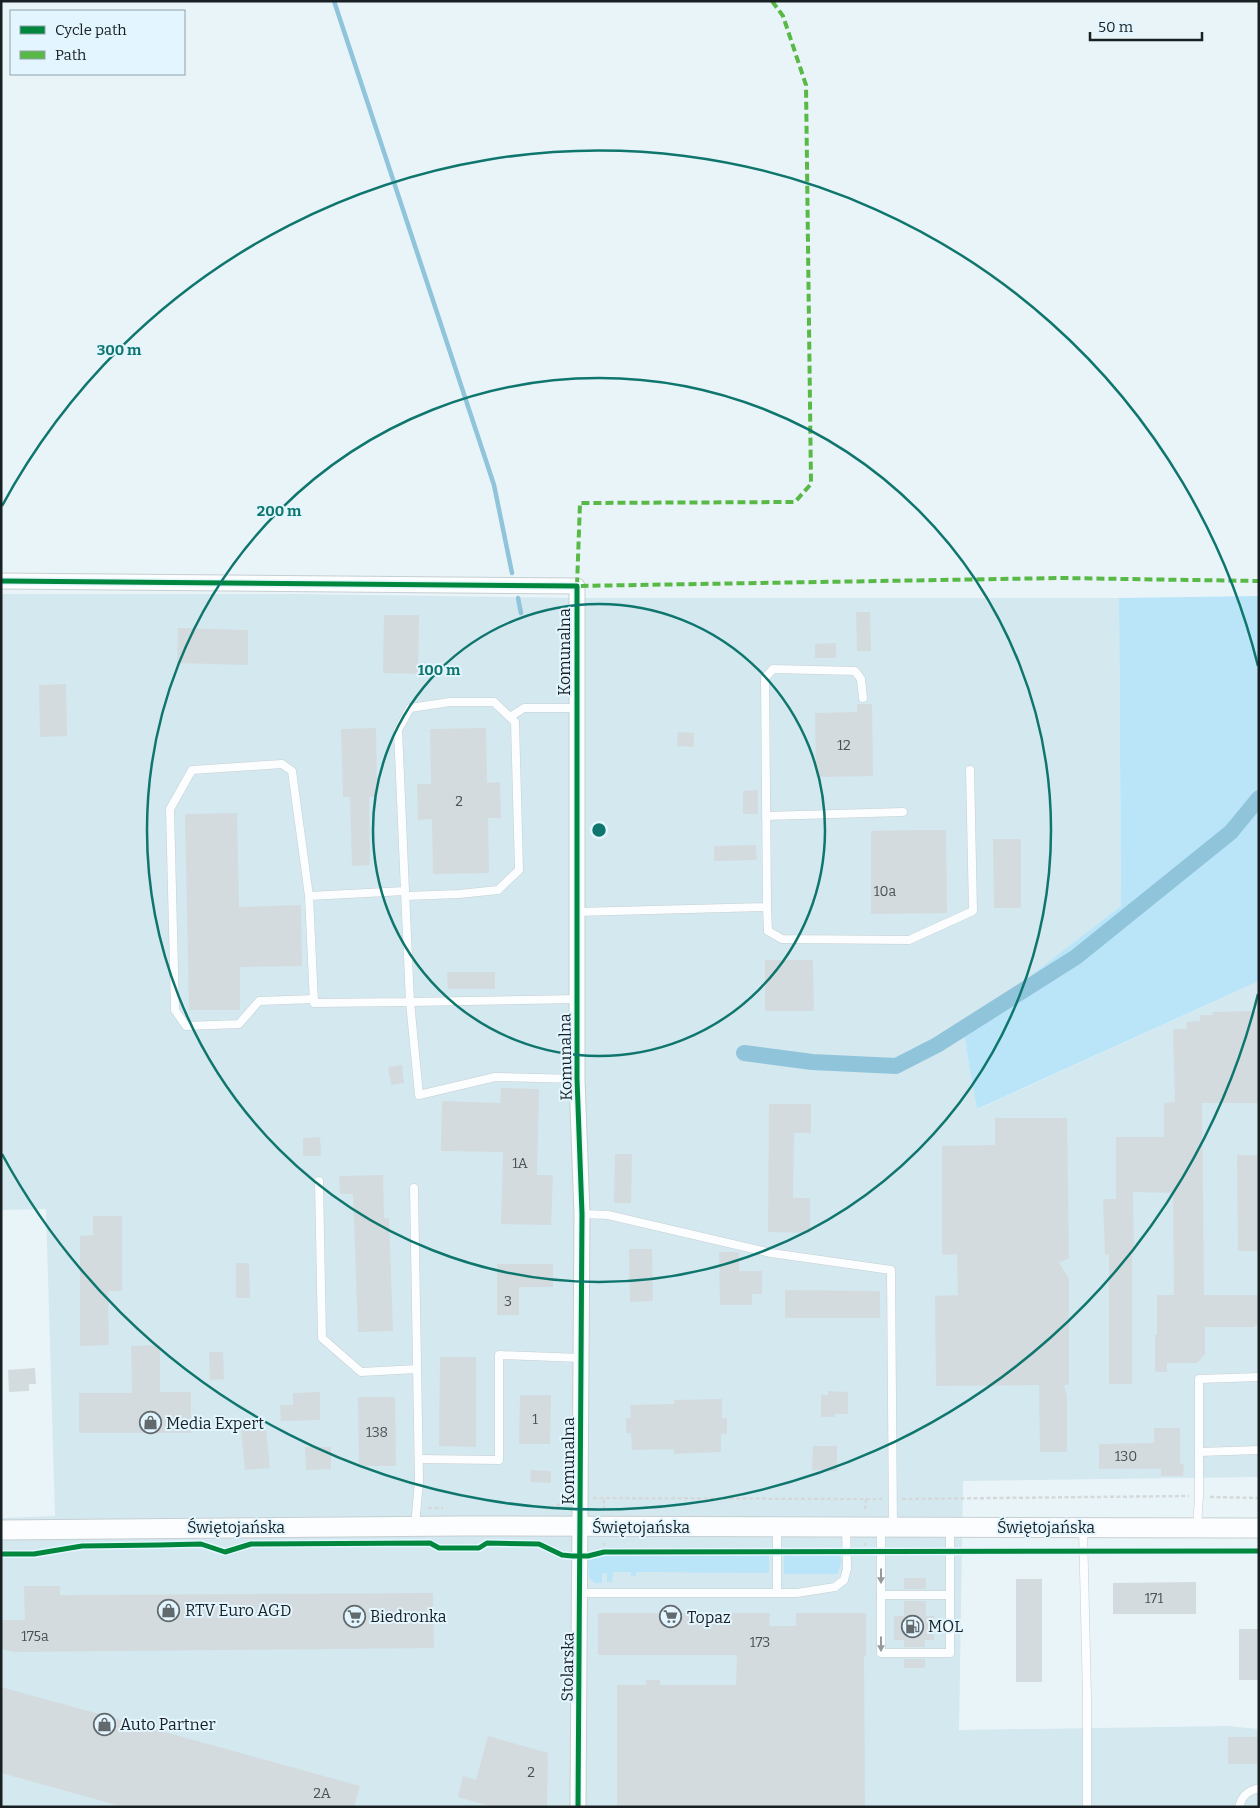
<svg xmlns="http://www.w3.org/2000/svg" width="1260" height="1808" viewBox="0 0 1260 1808" font-family="Bitter,serif">
<style>
.built{fill:#d4e8ef}
.green{fill:#bae5f8}
.lines{fill:none;stroke-linecap:round;stroke-linejoin:round}
.stream{stroke:#90c4db;stroke-width:4.5}
.canal{stroke:#90c4db;stroke-width:16}
.building{fill:#d3dbdf}
.service-casing{stroke:#c6cfd3;stroke-width:9}
.minor-casing{stroke:#c6cfd3;stroke-width:17}
.tertiary-casing{stroke:#c6cfd3;stroke-width:21}
.path{stroke:#d5d9da;stroke-width:2.5;stroke-dasharray:4 2.5;stroke-linecap:butt}
.service{stroke:#fcfdfe;stroke-width:8}
.minor{stroke:#fcfdfe;stroke-width:15}
.tertiary{stroke:#fcfdfe;stroke-width:19}
.quiet{stroke:#58b947;stroke-width:4;stroke-dasharray:8 4;stroke-linecap:butt}
.cycleway-casing{stroke:#e3f6ff;stroke-width:8}
.cycleway{stroke:#00873e;stroke-width:5}
.oneway{fill:#969a9b}
.ring{fill:none;stroke:#0f766e;stroke-width:2.5}
.labels{text-anchor:middle;stroke-width:4;stroke-linejoin:round;paint-order:stroke}
.number-label{font-size:14px;fill:#4a5154}
.street-label{font-size:16px;fill:#192023;stroke:#e3f6ff}
.poi-label{font-size:16px;fill:#192023;stroke:#e3f6ff;text-anchor:start}
.centre{fill:#0f766e;stroke:#e3f6ff;stroke-width:2.5}
.ring-label{font-size:15px;text-anchor:middle;font-weight:bold;fill:#0f766e;stroke:#e3f6ff;stroke-width:4;stroke-linejoin:round;paint-order:stroke}
</style>
<rect width="100%" height="100%" fill="#e9f4f9"/>
<polygon class="built" points="1,594 299,594 581,598 1119,598 1121,906 963,1029 978,1109 1259,981 1259,1477 963,1481 959,1730 1227,1726 1259,1729 1259,1807 1,1807 1,1518 55,1516 46,1209 1,1210"/>
<g class="green">
<polygon points="1259,596 1259,981 977,1109 963,1028 1121,906 1119,598"/>
<polygon points="839,1554 842,1562 837,1574 784,1574 784,1555"/>
<polygon points="598,1555 769,1555 769,1572 768,1573 636,1572 636,1576 631,1576 631,1572 613,1572 612,1582 607,1582 607,1573 602,1573 602,1583 594,1583 589,1577 588,1559"/>
</g>
<g class="lines">
<g class="stream">
<polyline points="334,1 494,485 512,573"/>
<polyline points="518,598 521,613"/>
</g>
<polyline class="canal" points="744,1053 812,1062 896,1066 937,1045 1076,957 1231,832 1259,798"/>
</g>
<g class="building">
<polygon points="856,612 870,612 871,651 857,651"/>
<polygon points="384,615 419,615 418,674 383,673"/>
<polygon points="178,628 248,630 248,665 177,663"/>
<polygon points="836,643 836,658 815,658 815,644"/>
<polygon points="66,684 67,736 40,737 39,685"/>
<polygon points="857,704 872,704 873,776 816,777 815,713 857,712"/>
<polygon points="376,728 377,797 369,797 370,865 352,866 350,797 343,797 341,729"/>
<polygon points="486,728 487,783 500,782 501,818 488,818 489,873 433,874 432,819 418,820 417,784 431,784 430,729"/>
<polygon points="678,732 694,733 694,747 677,746"/>
<polygon points="758,790 758,814 743,814 743,791"/>
<polygon points="237,813 239,907 301,905 302,966 240,967 240,1010 189,1010 185,814"/>
<polygon points="917,830 946,830 947,913 871,914 871,831"/>
<polygon points="993,839 1021,839 1021,908 994,908"/>
<polygon points="756,845 757,860 714,861 714,846"/>
<polygon points="765,960 813,960 814,1011 765,1011"/>
<polygon points="447,972 495,972 495,989 448,989"/>
<polygon points="1259,1011 1259,1103 1202,1103 1204,1295 1259,1295 1259,1325 1255,1325 1255,1327 1205,1327 1205,1354 1197,1363 1167,1363 1167,1372 1155,1372 1155,1335 1157,1335 1157,1295 1174,1295 1173,1193 1133,1192 1134,1254 1132,1254 1132,1384 1109,1384 1109,1254 1105,1255 1103,1199 1116,1199 1116,1137 1164,1137 1164,1103 1175,1102 1173,1029 1187,1029 1186,1022 1200,1021 1200,1015 1213,1015 1212,1012"/>
<polygon points="402,1065 404,1083 391,1085 388,1067"/>
<polygon points="501,1088 539,1089 537,1175 553,1175 551,1225 501,1224 503,1152 441,1151 442,1101 500,1103"/>
<polygon points="769,1104 811,1104 811,1133 794,1133 793,1198 810,1198 810,1233 768,1232"/>
<polygon points="995,1118 1067,1118 1069,1258 1059,1263 1069,1278 1069,1385 1064,1385 1067,1396 1067,1452 1040,1452 1039,1385 936,1386 935,1296 958,1295 957,1254 942,1255 942,1146 995,1145"/>
<polygon points="320,1137 321,1156 303,1156 303,1138"/>
<polygon points="615,1154 632,1154 631,1203 614,1203"/>
<polygon points="1237,1155 1259,1155 1259,1251 1238,1251"/>
<polygon points="383,1175 384,1218 389,1218 393,1331 358,1332 353,1194 340,1194 339,1176"/>
<polygon points="93,1216 122,1216 122,1291 108,1291 109,1345 80,1346 80,1236 93,1235"/>
<polygon points="629,1249 652,1249 653,1301 630,1302"/>
<polygon points="719,1252 739,1252 739,1271 762,1271 762,1294 752,1294 752,1305 720,1305"/>
<polygon points="236,1263 249,1263 250,1298 236,1298"/>
<polygon points="497,1264 553,1264 553,1287 519,1287 519,1315 497,1315"/>
<polygon points="785,1290 880,1291 880,1318 785,1318"/>
<polygon points="160,1345 160,1392 191,1392 191,1433 79,1433 79,1393 132,1393 131,1346"/>
<polygon points="209,1352 223,1352 224,1379 210,1380"/>
<polygon points="440,1357 476,1357 476,1447 439,1446"/>
<polygon points="35,1368 36,1384 29,1384 29,1391 9,1392 8,1370"/>
<polygon points="828,1391 848,1392 848,1414 835,1414 835,1417 821,1417 821,1395 828,1395"/>
<polygon points="320,1392 320,1420 281,1421 280,1405 293,1405 293,1393"/>
<polygon points="520,1395 551,1395 550,1444 519,1444"/>
<polygon points="358,1397 395,1397 396,1466 359,1466"/>
<polygon points="722,1399 722,1418 727,1418 727,1434 721,1434 721,1452 674,1454 674,1449 632,1450 631,1433 626,1433 626,1418 631,1418 630,1405 674,1404 674,1400"/>
<polygon points="1154,1428 1180,1428 1180,1464 1184,1464 1183,1476 1161,1476 1161,1469 1099,1469 1099,1444 1154,1443"/>
<polygon points="266,1429 270,1468 245,1470 241,1431"/>
<polygon points="813,1446 837,1446 837,1471 812,1470"/>
<polygon points="305,1447 331,1447 331,1469 306,1470"/>
<polygon points="531,1470 551,1471 551,1483 530,1482"/>
<rect x="904" y="1578" width="22" height="11"/>
<rect x="1016" y="1579" width="26" height="103"/>
<polygon points="1196,1582 1196,1614 1113,1614 1113,1583"/>
<polygon points="24,1586 60,1586 60,1595 433,1593 434,1648 14,1652 1,1649 1,1620 25,1620"/>
<polygon points="904,1601 926,1601 926,1616 934,1616 934,1640 925,1640 925,1647 904,1647 904,1640 894,1640 894,1616 904,1616"/>
<polygon points="598,1613 770,1613 769,1626 796,1626 796,1613 866,1613 866,1656 864,1656 865,1807 617,1807 617,1685 646,1685 646,1680 660,1680 660,1685 736,1685 737,1655 598,1655"/>
<polygon points="1239,1629 1258,1629 1259,1680 1239,1680"/>
<rect x="904" y="1659" width="21" height="9"/>
<polygon points="1,1687 360,1786 354,1807 124,1807 1,1773"/>
<polygon points="488,1736 548,1753 547,1807 493,1807 458,1797 463,1776 476,1780"/>
<rect x="1228" y="1737" width="31" height="27"/>
</g>
<g class="lines">
<defs>
<g id="service">
<polyline points="510,717 524,708 577,708"/>
<polyline points="766,816 903,812"/>
<polyline points="405,891 398,730 410,708 450,702 494,702 515,722 519,870 498,890 459,894 406,896"/>
<polygon points="405,891 410,1002 314,1003 309,896"/>
<polyline points="309,896 292,771 282,764 192,770 170,809 175,1010 186,1026 239,1024 259,1001 314,999"/>
<polyline points="767,907 768,931 782,939 909,940 973,911 970,770"/>
<polyline points="577,912 767,907 765,678 773,669 855,671 861,679 863,698"/>
<polyline points="577,1079 495,1077 419,1095 410,1002 577,999"/>
<polyline points="319,1181 322,1338 361,1372 417,1369"/>
<polyline points="414,1188 419,1481 415,1526"/>
<polyline points="582,1214 608,1215 771,1253 891,1270 893,1527"/>
<polyline points="1199,1452 1259,1450"/>
<polyline points="419,1459 499,1460 499,1355 581,1358"/>
<polyline points="881,1527 881,1595 950,1595 950,1527"/>
<polyline points="1197,1527 1199,1496 1199,1379 1259,1377"/>
<polyline points="1083,1529 1087,1696 1087,1807"/>
<polyline points="580,1593 797,1593 835,1587 844,1580 847,1569 846,1527"/>
<polyline points="777,1593 777,1528"/>
<polyline points="881,1595 881,1653 950,1653 950,1595"/>
<path d="M1239,1807c3,-12 9,-16 20,-19"/>
</g>
<polyline id="minor" points="1,581 577,586 577,1079 582,1214 578,1807"/>
<polyline id="tertiary" points="1,1530 461,1526 1259,1528"/>
</defs>
<use href="#service" class="service-casing"/>
<use href="#minor" class="minor-casing"/>
<use href="#tertiary" class="tertiary-casing"/>
<g class="path">
<polyline points="1210,1497 1259,1498"/>
<polyline points="593,1498 866,1499 865,1510"/>
<polyline points="866,1499 882,1499"/>
<polyline points="902,1499 1189,1496"/>
<polyline points="428,1508 443,1508"/>
<polyline points="551,1509 566,1501"/>
<polyline points="604,1510 604,1499"/>
<polyline points="550,1550 550,1543"/>
<polyline points="604,1552 604,1543"/>
<polyline points="865,1552 865,1543"/>
</g>
<use href="#service" class="service"/>
<use href="#minor" class="minor"/>
<use href="#tertiary" class="tertiary"/>
<polyline class="quiet" points="772,1 783,16 806,85 811,484 795,502 580,503 577,586 1061,578 1259,581"/>
<defs>
<g id="cycleway">
<polyline points="1,581 577,586 577,1079 582,1214 578,1807"/>
<polyline points="1,1554 34,1554 82,1546 159,1545 201,1544 225,1552 251,1544 430,1543 439,1548 479,1548 487,1543 539,1544 562,1555 572,1556 588,1556 604,1552 1259,1551"/>
</g>
</defs>
<use href="#cycleway" class="cycleway-casing"/>
<use href="#cycleway" class="cycleway"/>
</g>
<defs><path id="oneway-solid" d="M-6-.8H1V-3.2L6.5 0L1 3.2V.8H-6Z" transform="scale(1.25)"/></defs>
<g class="oneway">
<use href="#oneway-solid" transform="translate(881 1576) rotate(90)"/>
<use href="#oneway-solid" transform="translate(881 1644) rotate(90)"/>
</g>
<g class="ring">
<circle cx="599" cy="830" r="226"/>
<circle cx="599" cy="830" r="452"/>
<path d="M1258 994A679 679 0 0 1 2 1154M2 506A679 679 0 0 1 1258 666"/>
</g>
<defs>
<symbol id="shop-ring" viewBox="-11 -11 22 22"><circle r="9.5" fill="#e3f6ff" stroke="#626a6e" stroke-width="1.5"/><path d="M-5-2.5h2.3a2.7 3.5 0 0 1 5.4 0H5L5.5 6h-11ZM-1.5-2.5h3a1.5 2.3 0 0 0-3 0Z" fill="#626a6e"/></symbol>
<symbol id="supermarket-ring" viewBox="-11 -11 22 22"><circle r="9.5" fill="#e3f6ff" stroke="#626a6e" stroke-width="1.5"/><path d="M-6-5.5h2.5l.6 2H6L4.5 2H-2.5L-4.4-4H-6ZM-1.5 3.2a1.3 1.3 0 1 0 .1 0ZM3 3.2a1.3 1.3 0 1 0 .1 0Z" fill="#626a6e"/></symbol>
<symbol id="fuel-ring" viewBox="-11 -11 22 22"><circle r="9.5" fill="#e3f6ff" stroke="#626a6e" stroke-width="1.5"/><path d="M-5.5-6h7V0h2V4h1.3V-2.5L3-4.5l.8-.8L6-3V5H2.5V1h-1V6h-7ZM-4.2-4.7v3.2H.2V-4.7Z" fill="#626a6e"/></symbol>
</defs>
<g fill-rule="evenodd">
<use href="#shop-ring" x="138" y="1410" width="25" height="25"/>
<use href="#shop-ring" x="156" y="1598" width="25" height="25"/>
<use href="#supermarket-ring" x="342" y="1604" width="25" height="25"/>
<use href="#supermarket-ring" x="658" y="1604" width="25" height="25"/>
<use href="#fuel-ring" x="900" y="1614" width="25" height="25"/>
<use href="#shop-ring" x="92" y="1712" width="25" height="25"/>
</g>
<g class="labels">
<g class="number-label">
<text x="844" y="750">12</text>
<text x="459" y="806">2</text>
<text x="885" y="896">10a</text>
<text x="520" y="1168">1A</text>
<text x="508" y="1306">3</text>
<text x="535" y="1424">1</text>
<text x="377" y="1437">138</text>
<text x="1126" y="1461">130</text>
<text x="1154" y="1603">171</text>
<text x="35" y="1641">175a</text>
<text x="760" y="1647">173</text>
<text x="531" y="1777">2</text>
<text x="322" y="1798">2A</text>
</g>
<g class="street-label">
<text transform="translate(564 652) rotate(-90)" y="6">Komunalna</text>
<text transform="translate(565 1057) rotate(-91)" y="6">Komunalna</text>
<text transform="translate(568 1461) rotate(-90)" y="6">Komunalna</text>
<text x="236" y="1533">Świętojańska</text>
<text x="641" y="1533">Świętojańska</text>
<text x="1046" y="1533">Świętojańska</text>
<text transform="translate(567 1667) rotate(-89)" y="6">Stolarska</text>
</g>
<g class="poi-label">
<text x="166" y="1429">Media Expert</text>
<text x="185" y="1616">RTV Euro AGD</text>
<text x="370" y="1622">Biedronka</text>
<text x="687" y="1623">Topaz</text>
<text x="928" y="1632">MOL</text>
<text x="120" y="1730">Auto Partner</text>
</g>
</g>
<circle cx="599" cy="830" r="8" class="centre"/>
<g class="ring-label">
<text x="119" y="355">300 m</text>
<text x="279" y="516">200 m</text>
<text x="439" y="675">100 m</text>
</g>
<rect width="1260" height="1808" fill="none" stroke="#192023" stroke-width="5"/>
<rect x="10" y="10" width="175" height="65" fill="#e3f6ff" stroke="#92a0a7"/>
<rect x="20" y="26" width="25" height="8" fill="#00873e" stroke="#92a0a7"/>
<text x="55" y="35" font-size="15" fill="#192023">Cycle path</text>
<rect x="20" y="51" width="25" height="8" fill="#58b947" stroke="#92a0a7"/>
<text x="55" y="60" font-size="15" fill="#192023">Path</text>
<path d="M1090 32v8h112v-8" fill="none" stroke="#192023" stroke-width="2.5"/>
<text x="1098" y="32" font-size="15" fill="#192023" stroke="#e3f6ff" stroke-width="4" paint-order="stroke">50 m</text>
</svg>
